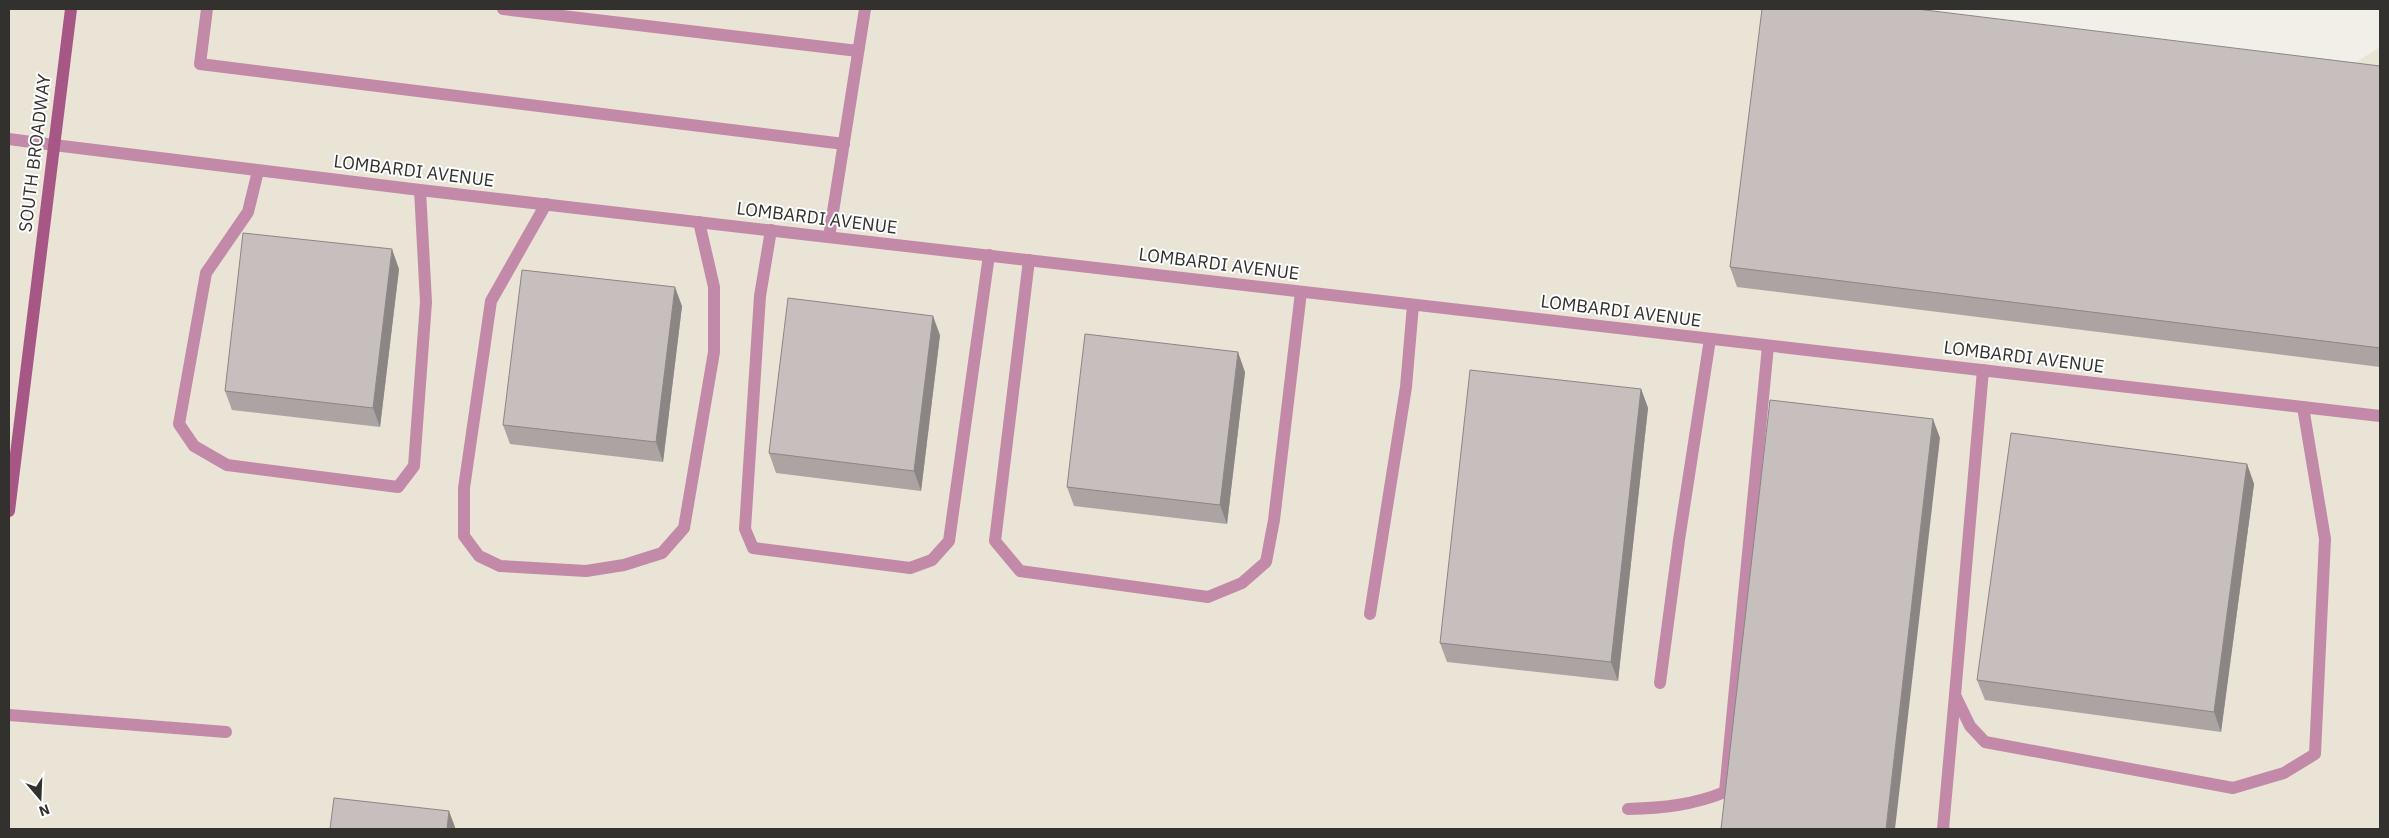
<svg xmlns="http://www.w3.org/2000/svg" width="2389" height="838" viewBox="0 0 2389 838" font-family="'IBM Plex Sans',sans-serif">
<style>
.built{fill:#e9e4d6}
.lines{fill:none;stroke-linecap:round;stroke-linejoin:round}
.lane{stroke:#c28aa8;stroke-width:12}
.street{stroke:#c28aa8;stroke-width:12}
.secondary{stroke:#a75785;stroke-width:12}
.wall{fill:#aba4a3}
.shaded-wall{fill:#8b8684}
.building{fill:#c7bfbd;stroke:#8b8684}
.labels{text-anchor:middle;stroke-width:4;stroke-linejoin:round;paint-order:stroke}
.street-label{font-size:18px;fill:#32312e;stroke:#fff}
</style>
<rect width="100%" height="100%" fill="#f2efe8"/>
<polygon class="built" points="9,9 1763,9 2355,63 2380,47 2380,829 9,829"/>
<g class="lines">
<g class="lane">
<polyline points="207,9 200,64 844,144"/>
<polyline points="503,9 858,51"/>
<polyline points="9,139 54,145"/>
<polyline points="258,171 248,212 206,273 179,424 194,446 227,465 398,487 414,466 426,302 420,190"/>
<polyline points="546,204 491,301 464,488 464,536 479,556 500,566 586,571 624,565 662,553 684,528 714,352 714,287 699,222"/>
<polyline points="771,230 760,296 745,529 753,548 910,568 932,560 949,541 989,255"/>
<polyline points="829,237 865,9"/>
<polyline points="1029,260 995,541 1020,571 1208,597 1242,583 1266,562 1274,520 1301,292"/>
<polyline points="1983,370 1955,695 1970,726 1985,742 2233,788 2284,773 2315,754 2325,539 2303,407"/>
<polyline points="1370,614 1406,387 1413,305"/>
<polyline points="1660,683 1679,540 1710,339"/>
<polyline points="9,715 226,732"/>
<path d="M1628,809c35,-1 65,-4 97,-17l43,-446"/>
<polyline points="1943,829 1955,695"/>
</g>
<polyline class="street" points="54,145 420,190 2380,416"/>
<polyline class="secondary" points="9,511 71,9"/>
</g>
<g class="wall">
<polygon points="2380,66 2380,367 1737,287 1730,267"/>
<polygon points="399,269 380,427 232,410 225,391"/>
<polygon points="682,306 663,462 510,444 503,425"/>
<polygon points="940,335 921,491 776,473 769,453"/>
<polygon points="1245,372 1227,524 1074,506 1067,487"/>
<polygon points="1641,389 1648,408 1618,681 1447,662 1440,643"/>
<polygon points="2247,464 2254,484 2221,732 1985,700 1977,680"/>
</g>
<g class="shaded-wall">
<polygon points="392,249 399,269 380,427 373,408"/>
<polygon points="675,287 682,306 663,462 656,442"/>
<polygon points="933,316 940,335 921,491 914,471"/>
<polygon points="1238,352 1245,372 1227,524 1220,505"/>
<polygon points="1641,389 1648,408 1618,681 1611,662"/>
<polygon points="1933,419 1940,438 1895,829 1886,829"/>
<polygon points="2247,464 2254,484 2221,732 2214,712"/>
<polygon points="449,811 455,827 455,829 447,829"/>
</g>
<g class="building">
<polygon points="1762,9 1917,9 2380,66 2380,348 1730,267"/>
<polygon points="243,233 392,249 373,408 225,391"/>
<polygon points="522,270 675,287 656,442 503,425"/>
<polygon points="788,298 933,316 914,471 769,453"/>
<polygon points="1085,334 1238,352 1220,505 1067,487"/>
<polygon points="1470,370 1641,389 1611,662 1440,643"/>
<polygon points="1770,400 1933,419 1886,829 1721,829"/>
<polygon points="2011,433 2247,464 2214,712 1977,680"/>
<polygon points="334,798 449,811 447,829 330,829"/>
</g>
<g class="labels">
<g class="street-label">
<text transform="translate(35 153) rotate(-83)" y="6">SOUTH BROADWAY</text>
<text transform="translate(414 171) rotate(7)" y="6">LOMBARDI AVENUE</text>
<text transform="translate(817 218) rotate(7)" y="6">LOMBARDI AVENUE</text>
<text transform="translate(1219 264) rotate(7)" y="6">LOMBARDI AVENUE</text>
<text transform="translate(1621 311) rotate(7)" y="6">LOMBARDI AVENUE</text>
<text transform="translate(2024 357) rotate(7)" y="6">LOMBARDI AVENUE</text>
</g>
</g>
<rect width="2389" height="838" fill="none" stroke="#32312e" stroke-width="20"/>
<g transform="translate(40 798) rotate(161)" stroke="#ffffff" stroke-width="4" paint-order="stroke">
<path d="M0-4L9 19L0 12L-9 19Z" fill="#32312e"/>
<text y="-8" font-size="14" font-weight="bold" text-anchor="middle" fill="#32312e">N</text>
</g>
</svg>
